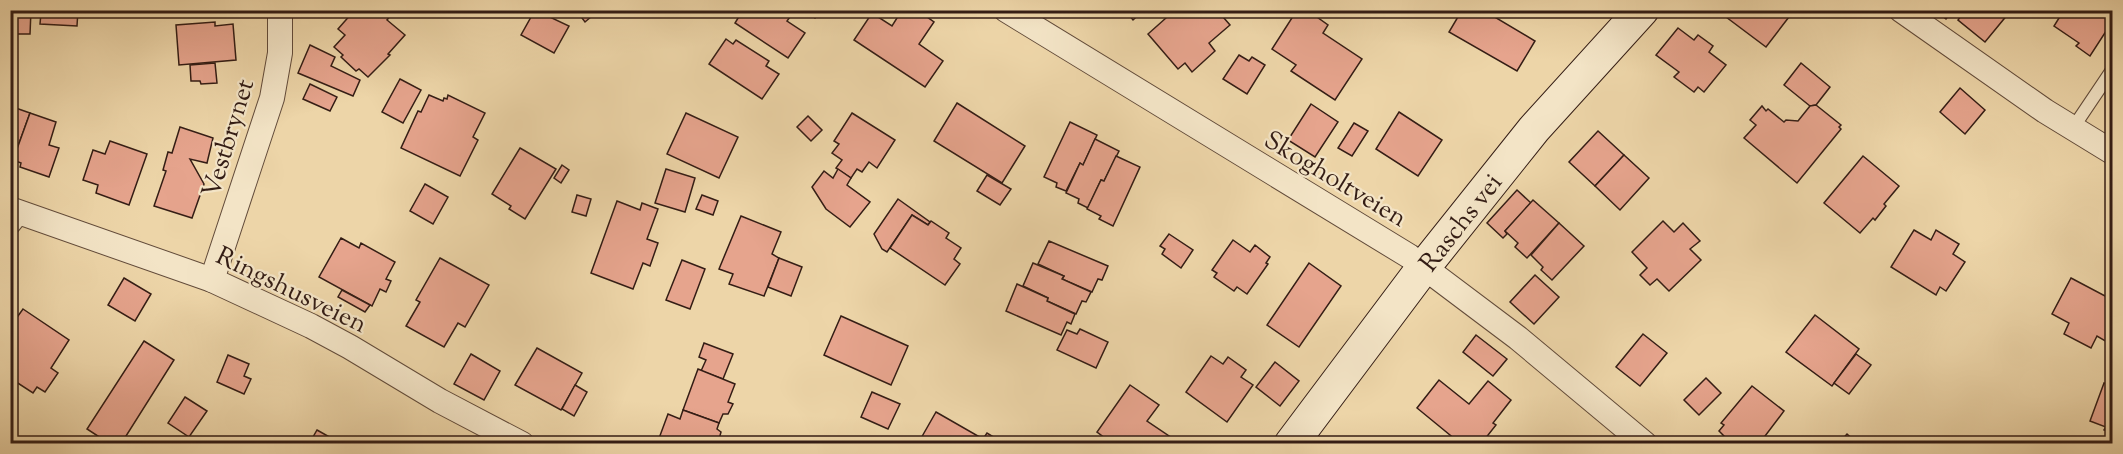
<svg xmlns="http://www.w3.org/2000/svg" width="2123" height="454" viewBox="0 0 2123 454" font-family="'Sorts Mill Goudy',serif">
<style>
.building{fill:#e6a48d;stroke:#341d15;stroke-width:1.5}
.lines{fill:none;stroke-linecap:round;stroke-linejoin:round}
.lane-casing{stroke:#624b3a;stroke-width:14}
.street-casing{stroke:#624b3a;stroke-width:26}
.secondary-casing{stroke:#341d15;stroke-width:35}
.lane{stroke:#f3e4c6;stroke-width:12}
.street{stroke:#f3e4c6;stroke-width:24}
.secondary{stroke:#f3e4c6;stroke-width:33}
.labels{text-anchor:middle;stroke-width:4.5;stroke-linejoin:round;paint-order:stroke}
.street-label{font-size:26px;fill:#341d15;stroke:#f3e4c6}
</style>
<rect width="100%" height="100%" fill="#edd5a8"/>
<filter id="stains"><feTurbulence type="fractalNoise" baseFrequency=".00333" numOctaves="4"/><feColorMatrix values="0 0 0 0 .2 0 0 0 0 .09 0 0 0 0 .02 0 0 0 .5 -.17"/></filter>
<radialGradient id="worn" r=".72"><stop offset=".6" stop-color="#630" stop-opacity="0"/><stop offset="1" stop-color="#630" stop-opacity=".3"/></radialGradient>
<g class="building">
<polygon points="14,10 31,10 30,34 16,34 16,29 13,29"/>
<polygon points="37,10 78,10 77,26 40,24 41,13 37,12"/>
<polygon points="357,10 384,10 390,16 387,20 405,35 388,54 390,55 368,77 359,69 356,71 341,57 343,55 334,47 345,35 338,29 352,13 353,15"/>
<polygon points="535,10 569,26 554,53 521,35"/>
<polygon points="537,10 555,10 552,17"/>
<polygon points="576,10 599,10 585,22"/>
<polygon points="743,10 780,10 790,17 787,21 805,33 788,58 735,23"/>
<polygon points="802,10 820,10 815,18"/>
<polygon points="902,10 917,10 934,22 919,44 943,61 925,87 854,40 872,13 892,26"/>
<polygon points="1125,10 1144,10 1133,20"/>
<polygon points="1175,10 1217,10 1230,25 1209,43 1215,51 1192,72 1185,63 1178,69 1148,34"/>
<polygon points="1297,10 1307,10 1328,25 1323,33 1362,59 1335,100 1291,71 1296,65 1272,49"/>
<polygon points="1462,10 1483,10 1535,41 1517,71 1449,32"/>
<polygon points="1789,10 1792,13 1766,47 1718,11"/>
<polygon points="1935,10 1953,10 1946,19"/>
<polygon points="1965,10 2003,10 2008,14 1985,42 1958,20"/>
<polygon points="2064,10 2112,10 2112,22 2090,56 2076,46 2079,43 2054,26"/>
<polygon points="215,22 215,26 233,24 236,60 179,65 176,25"/>
<polygon points="1678,28 1694,40 1698,35 1713,46 1709,52 1726,65 1704,92 1698,87 1694,92 1674,77 1679,72 1656,55"/>
<polygon points="726,39 733,44 736,40 769,61 766,66 779,74 762,99 709,64"/>
<polygon points="310,45 335,57 331,66 360,80 353,96 298,73"/>
<polygon points="1239,55 1249,61 1252,57 1265,65 1247,94 1223,79"/>
<polygon points="215,63 217,83 201,84 200,81 191,81 190,65"/>
<polygon points="1801,63 1830,87 1816,105 1810,106 1784,85"/>
<polygon points="400,79 421,90 403,123 382,112"/>
<polygon points="310,84 337,97 330,111 303,99"/>
<polygon points="1960,88 1985,110 1965,134 1940,112"/>
<polygon points="429,95 443,101 444,98 447,99 448,95 485,113 473,137 478,140 460,176 401,148 418,111 421,112"/>
<polygon points="957,103 1025,146 1002,183 934,141"/>
<polygon points="1311,104 1338,122 1315,157 1288,140"/>
<polygon points="1816,105 1841,125 1839,127 1841,129 1797,183 1744,138 1756,125 1750,120 1762,106 1766,111 1768,109 1784,122 1786,120 1798,121 1810,106"/>
<polygon points="10,106 30,113 13,160 10,159"/>
<polygon points="1399,112 1442,140 1418,176 1376,149"/>
<polygon points="30,113 56,122 49,145 59,148 49,177 20,167 21,163 13,160"/>
<polygon points="686,113 738,137 719,178 667,154"/>
<polygon points="852,113 895,140 877,168 869,162 862,172 857,169 851,178 836,168 842,160 832,153 839,144 834,141"/>
<polygon points="808,116 822,130 811,141 797,127"/>
<polygon points="1070,122 1097,135 1083,165 1080,163 1066,191 1056,187 1057,183 1044,177"/>
<polygon points="1354,123 1368,131 1352,156 1338,148"/>
<polygon points="180,127 213,138 207,163 190,159 204,184 192,218 154,206 166,171 163,170 168,152 172,153"/>
<polygon points="1598,131 1624,155 1595,186 1569,162"/>
<polygon points="1095,139 1119,151 1104,181 1101,180 1088,208 1078,203 1079,199 1066,193 1080,163 1083,165"/>
<polygon points="110,141 147,154 129,205 96,193 98,185 83,180 93,150 105,154"/>
<polygon points="520,148 556,169 525,219 509,209 511,206 492,194"/>
<polygon points="1624,155 1649,178 1620,210 1595,186"/>
<polygon points="1116,156 1140,167 1113,226 1099,219 1101,216 1087,209 1101,180 1104,181"/>
<polygon points="1863,156 1899,186 1884,204 1886,206 1875,220 1873,218 1860,233 1824,203"/>
<polygon points="562,165 569,170 561,183 554,178"/>
<polygon points="666,169 695,178 685,212 655,203"/>
<polygon points="838,169 851,178 847,185 870,202 850,227 826,209 812,187 824,171 833,178"/>
<polygon points="987,175 1011,189 1000,205 977,191"/>
<polygon points="425,184 448,197 433,224 410,211"/>
<polygon points="1517,190 1531,203 1505,231 1507,234 1503,238 1487,223"/>
<polygon points="577,195 591,199 586,216 572,212"/>
<polygon points="702,195 718,201 713,215 696,209"/>
<polygon points="898,199 930,222 928,225 912,215 887,252 882,249 874,234"/>
<polygon points="1533,200 1559,223 1527,258 1515,247 1518,243 1505,231"/>
<polygon points="617,201 640,210 642,203 658,209 647,239 658,243 650,266 643,263 633,289 591,273"/>
<polygon points="912,215 928,225 931,221 949,233 946,238 961,248 954,259 960,264 945,285 890,248"/>
<polygon points="741,216 781,232 772,254 779,258 764,296 729,284 733,274 719,269"/>
<polygon points="1663,221 1674,232 1683,223 1700,241 1690,249 1701,260 1669,291 1657,279 1650,285 1640,275 1647,268 1632,252"/>
<polygon points="1559,223 1584,246 1552,280 1541,270 1543,267 1531,255"/>
<polygon points="1914,230 1931,240 1936,230 1959,244 1953,254 1965,262 1946,291 1940,287 1936,295 1891,267"/>
<polygon points="1169,234 1193,250 1181,268 1162,254 1165,249 1160,246"/>
<polygon points="341,238 359,248 361,243 395,262 386,279 391,281 386,292 380,289 372,306 319,277"/>
<polygon points="1233,240 1250,252 1255,245 1270,257 1266,263 1268,264 1247,294 1237,287 1234,291 1214,277 1217,273 1212,270"/>
<polygon points="1049,241 1108,266 1102,280 1098,279 1092,292 1062,279 1064,276 1038,264"/>
<polygon points="440,258 489,285 465,327 458,323 444,347 406,326 420,302 416,300"/>
<polygon points="779,258 802,267 791,296 768,287"/>
<polygon points="682,260 705,269 690,309 666,300"/>
<polygon points="1033,263 1064,276 1062,279 1091,292 1086,302 1082,301 1076,314 1047,301 1048,298 1023,286"/>
<polygon points="1309,263 1341,286 1299,347 1267,325"/>
<polygon points="1535,275 1559,297 1534,324 1510,302"/>
<polygon points="124,278 151,294 135,321 108,305"/>
<polygon points="2071,278 2105,296 2109,289 2112,291 2112,331 2107,342 2097,336 2091,348 2064,334 2069,323 2052,314"/>
<polygon points="1017,284 1048,298 1047,301 1075,314 1071,324 1067,322 1061,335 1006,311"/>
<polygon points="342,290 370,305 365,312 338,297"/>
<polygon points="23,309 69,340 51,368 58,373 45,392 37,387 33,393 10,378 10,358 16,350 10,346 10,327"/>
<polygon points="1815,315 1859,349 1832,386 1786,352"/>
<polygon points="841,316 908,346 891,385 824,355"/>
<polygon points="1080,329 1108,342 1096,368 1057,350 1067,330 1077,334"/>
<polygon points="1643,334 1667,353 1640,386 1616,367"/>
<polygon points="1476,335 1507,359 1493,376 1463,352"/>
<polygon points="144,341 174,360 121,444 110,444 87,429"/>
<polygon points="704,343 733,354 723,379 701,371 706,360 699,357"/>
<polygon points="537,348 582,373 561,410 515,385"/>
<polygon points="471,354 500,371 484,400 454,384"/>
<polygon points="1856,354 1871,365 1849,394 1834,383"/>
<polygon points="228,355 249,364 244,376 251,379 244,394 217,382"/>
<polygon points="1211,356 1223,364 1228,357 1246,370 1241,377 1253,385 1227,422 1186,392"/>
<polygon points="1275,362 1299,381 1280,406 1256,387"/>
<polygon points="698,369 735,384 728,402 733,404 728,414 723,414 719,423 683,410"/>
<polygon points="1706,378 1721,393 1699,415 1684,400"/>
<polygon points="1439,380 1469,404 1488,381 1511,400 1493,423 1496,425 1481,444 1461,444 1417,408"/>
<polygon points="2104,383 2112,387 2112,433 2104,430 2106,427 2090,421"/>
<polygon points="575,385 587,392 574,416 562,409"/>
<polygon points="1130,385 1159,405 1147,421 1172,438 1168,444 1113,444 1097,432"/>
<polygon points="1752,386 1784,411 1759,444 1732,444 1719,431 1724,425 1721,423"/>
<polygon points="872,392 900,404 888,429 861,417"/>
<polygon points="185,397 207,411 189,437 168,423"/>
<polygon points="683,410 719,423 717,429 721,432 718,443 665,444 658,441 668,414 680,419"/>
<polygon points="936,412 983,439 987,433 1005,444 922,444 923,441 920,440"/>
<polygon points="317,430 340,443 343,437 354,444 309,444"/>
<polygon points="10,434 22,441 20,444 10,444"/>
<polygon points="1847,434 1858,444 1838,444"/>
</g>
<g class="lines">
<defs>
<g id="lane">
<polyline points="2073,128 2112,70"/>
<polyline points="10,231 24,214"/>
</g>
<g id="street">
<polyline points="1006,10 1409,256 1518,338 1645,444"/>
<polyline points="1901,10 2045,111 2112,152"/>
<polyline points="10,209 212,280 311,326 350,347 440,401 522,444"/>
<polyline points="212,280 272,98 280,53 280,10"/>
</g>
<polyline id="secondary" points="1291,444 1423,268 1534,129 1642,10"/>
</defs>
<use href="#lane" class="lane-casing"/>
<use href="#street" class="street-casing"/>
<use href="#secondary" class="secondary-casing"/>
<use href="#lane" class="lane"/>
<use href="#street" class="street"/>
<use href="#secondary" class="secondary"/>
</g>
<g class="labels">
<g class="street-label">
<text transform="translate(227 138) rotate(-73)" y="9">Vestbrynet</text>
<text transform="translate(1336 178) rotate(31)" y="9">Skogholtveien</text>
<text transform="translate(1460 222) rotate(-52)" y="9">Raschs vei</text>
<text transform="translate(292 289) rotate(26)" y="9">Ringshusveien</text>
</g>
</g>
<rect width="2123" height="454" fill="none" stroke="#edd5a8" stroke-width="36"/>
<rect x="12" y="12" width="2099" height="430" fill="none" stroke="#341d15" stroke-width="3"/>
<rect x="18" y="18" width="2087" height="418" fill="none" stroke="#341d15" stroke-width="1.5"/>
<rect width="100%" height="100%" filter="url(#stains)"/>
<rect width="100%" height="100%" fill="url(#worn)"/>
</svg>
